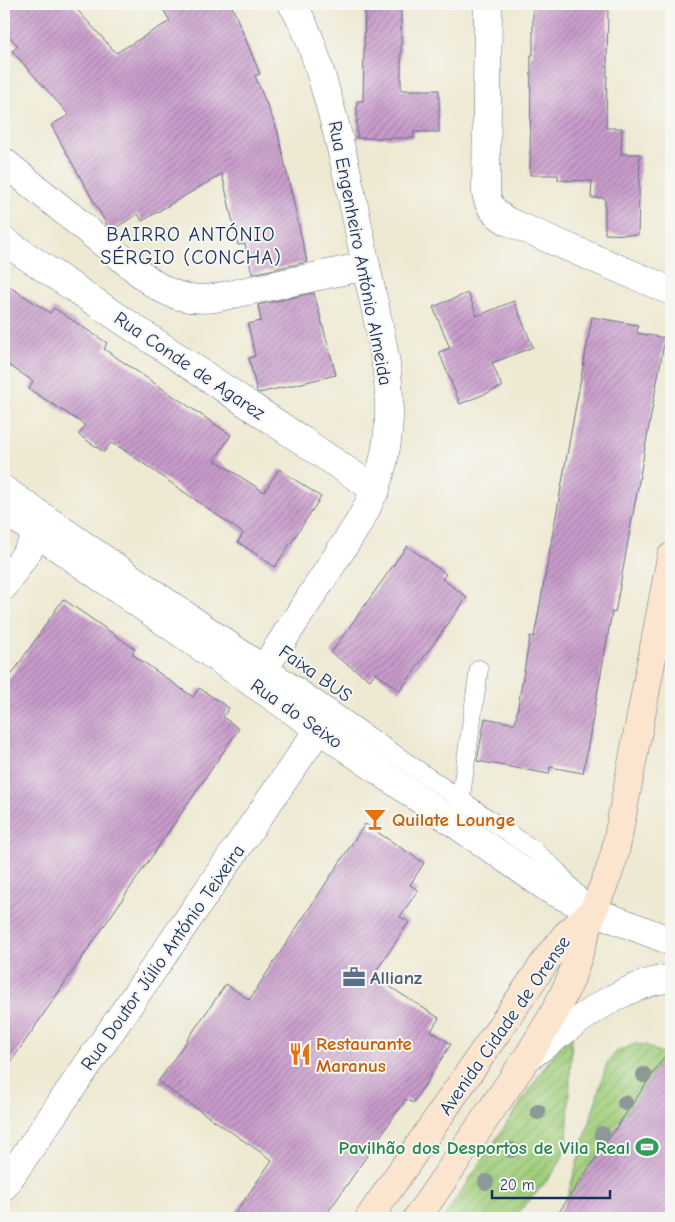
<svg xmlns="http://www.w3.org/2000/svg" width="675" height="1222" viewBox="0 0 675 1222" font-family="'Comic Neue',sans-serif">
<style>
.garden{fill:url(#garden-furrows);stroke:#5e7e6c}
.building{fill:url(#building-hatch)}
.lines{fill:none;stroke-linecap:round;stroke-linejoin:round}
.service-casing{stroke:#657087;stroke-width:19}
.minor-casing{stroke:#657087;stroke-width:29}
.secondary-casing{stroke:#657087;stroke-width:29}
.service{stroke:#fff;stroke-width:18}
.minor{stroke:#fff;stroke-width:28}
.secondary{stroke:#fbe5cf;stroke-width:28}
.tree{fill:#8c9996}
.labels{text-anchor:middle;stroke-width:4;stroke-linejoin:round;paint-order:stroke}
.street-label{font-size:19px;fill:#1b2f5e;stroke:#f6f6f2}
.food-label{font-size:19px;font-weight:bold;fill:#c56008;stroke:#f6f6f2;text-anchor:start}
.service-label{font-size:19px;font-weight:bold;fill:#4e5e75;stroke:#f6f6f2;text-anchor:start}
.leisure-label{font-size:19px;font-weight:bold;fill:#27864d;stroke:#f6f6f2;text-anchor:end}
.neighbourhood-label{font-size:20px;letter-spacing:1px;fill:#1b2f5e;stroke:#f6f6f2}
</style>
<defs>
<pattern id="garden-furrows" width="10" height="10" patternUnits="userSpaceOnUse" patternTransform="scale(1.25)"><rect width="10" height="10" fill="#a1ce7b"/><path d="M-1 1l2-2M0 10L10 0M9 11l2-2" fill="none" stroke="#8ab16d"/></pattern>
<pattern id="building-hatch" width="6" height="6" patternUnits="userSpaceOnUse" patternTransform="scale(1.25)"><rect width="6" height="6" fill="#c89bca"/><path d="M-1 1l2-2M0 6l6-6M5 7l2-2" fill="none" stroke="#a27fa7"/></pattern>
</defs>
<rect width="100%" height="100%" fill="#f6f6f2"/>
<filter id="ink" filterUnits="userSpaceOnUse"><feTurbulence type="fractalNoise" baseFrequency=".02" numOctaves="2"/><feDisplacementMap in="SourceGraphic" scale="10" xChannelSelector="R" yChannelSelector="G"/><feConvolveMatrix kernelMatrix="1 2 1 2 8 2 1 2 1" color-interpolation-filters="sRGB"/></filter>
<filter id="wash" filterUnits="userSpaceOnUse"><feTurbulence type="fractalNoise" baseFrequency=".0096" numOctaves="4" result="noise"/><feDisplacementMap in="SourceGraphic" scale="20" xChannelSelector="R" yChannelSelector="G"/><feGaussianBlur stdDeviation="1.12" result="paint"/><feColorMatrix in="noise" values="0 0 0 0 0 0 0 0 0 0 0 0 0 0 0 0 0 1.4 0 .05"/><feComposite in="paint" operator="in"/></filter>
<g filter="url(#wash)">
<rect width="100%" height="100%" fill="#eee9d2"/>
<g class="garden">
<path d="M572,1035l-5,107c-6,30 -34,53 -53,76h-71l106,-157 11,-15z"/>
<polygon points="635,1044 646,1045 665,1056 565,1204 607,1063 616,1052"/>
</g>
<g id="blocks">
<g class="building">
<polygon points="4,4 72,4 116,53 170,21 160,4 231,4 260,74 255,76 277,129 307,262 252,274 245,244 238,245 222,174 142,221 138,214 112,230 108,227 51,125 69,115 12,51 18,46 4,31"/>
<polygon points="365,4 401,4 401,90 439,90 439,132 414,132 414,138 357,138 357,101 363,101"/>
<polygon points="533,4 608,4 606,128 622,128 621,154 640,154 638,235 605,234 605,198 591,198 592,181 558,180 558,175 530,175 531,55 533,55"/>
<polygon points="4,283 50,313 54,308 107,343 104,349 231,435 215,460 264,492 279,469 321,497 275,567 238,542 243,533 121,448 111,443 104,452 79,435 85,425 29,389 33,381 4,362"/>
<polygon points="314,293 336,375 259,393 257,391 249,358 255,356 248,324 261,321 258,305"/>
<polygon points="468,293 477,316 514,301 533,347 492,363 502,387 460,404 439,352 450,348 433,307"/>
<polygon points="592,317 638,325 637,333 665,338 615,613 612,612 583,773 550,767 549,774 477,761 485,718 515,724 530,636 534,637"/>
<polygon points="407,546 446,574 442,579 467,597 400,691 375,673 370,680 331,653"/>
<polygon points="63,599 135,649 132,654 193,697 199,688 229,708 223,717 239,729 4,1072 4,686"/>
<polygon points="365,824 424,863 410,885 418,890 400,917 409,922 373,976 439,1018 431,1031 451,1044 413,1103 406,1099 324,1218 232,1218 272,1160 158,1082 226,984 249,1000"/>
<polygon points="671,1047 671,1218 555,1218"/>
</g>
</g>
</g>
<g filter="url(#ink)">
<use href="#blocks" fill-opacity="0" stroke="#657087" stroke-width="1"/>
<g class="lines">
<defs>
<g id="service">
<polyline points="4,484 535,851 558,872 582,900"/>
<polyline points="459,810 479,669"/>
</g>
<g id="minor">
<path d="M488,4l-2,188c2,15 10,23 23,30l162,69"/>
<path d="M4,162l147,120c20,14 39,19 63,16l152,-32"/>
<polyline points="4,241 376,490"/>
<polyline points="4,510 549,889 593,911 671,941"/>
<polyline points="4,586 39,534"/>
<path d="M254,684l104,-160c20,-34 30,-68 31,-108 2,-50 -13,-101 -23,-150 -12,-61 -24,-121 -42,-181 -8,-28 -16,-57 -32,-81"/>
<path d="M527,1058c45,-32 88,-72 144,-80"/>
<polyline points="4,1186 319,729"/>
</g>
<g id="secondary">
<polyline points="369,1218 552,952 567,934 592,912"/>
<polyline points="417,1218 527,1058 553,1015 570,981 593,911 609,872 615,853 671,557"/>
</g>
</defs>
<use href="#service" class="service-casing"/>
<use href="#minor" class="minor-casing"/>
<use href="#secondary" class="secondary-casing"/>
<use href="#service" class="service"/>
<use href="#minor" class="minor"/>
<use href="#secondary" class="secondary"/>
</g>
<g class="tree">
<circle cx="644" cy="1075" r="8"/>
<circle cx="625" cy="1103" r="8"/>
<circle cx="538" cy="1112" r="8"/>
<circle cx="602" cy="1134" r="8"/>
<circle cx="511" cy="1150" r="8"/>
<circle cx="486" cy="1182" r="8"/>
</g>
</g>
<defs>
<symbol id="bar-bare" viewBox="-9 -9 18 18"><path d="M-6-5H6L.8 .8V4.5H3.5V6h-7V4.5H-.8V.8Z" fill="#e8710a" stroke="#f6f6f2" stroke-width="2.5" paint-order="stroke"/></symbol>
<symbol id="office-bare" viewBox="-9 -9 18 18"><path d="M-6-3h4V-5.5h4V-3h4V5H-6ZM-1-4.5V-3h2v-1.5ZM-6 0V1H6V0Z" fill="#5c6f8a" stroke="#f6f6f2" stroke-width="2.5" paint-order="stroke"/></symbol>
<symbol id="restaurant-bare" viewBox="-9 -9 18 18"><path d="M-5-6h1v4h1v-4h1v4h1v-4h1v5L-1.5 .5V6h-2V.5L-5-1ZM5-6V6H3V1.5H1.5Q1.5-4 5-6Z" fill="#e8710a" stroke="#f6f6f2" stroke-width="2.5" paint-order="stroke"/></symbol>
<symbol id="stadium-bare" viewBox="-9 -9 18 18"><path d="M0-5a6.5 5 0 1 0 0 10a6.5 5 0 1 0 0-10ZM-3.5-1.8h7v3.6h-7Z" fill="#2e9e5b" stroke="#f6f6f2" stroke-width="2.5" paint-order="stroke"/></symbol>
</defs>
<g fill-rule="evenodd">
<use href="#bar-bare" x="359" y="803" width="32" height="32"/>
<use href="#office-bare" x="338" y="961" width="32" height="32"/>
<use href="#restaurant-bare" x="284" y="1038" width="32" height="32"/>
<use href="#stadium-bare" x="631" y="1131" width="32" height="32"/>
</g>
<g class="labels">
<g class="street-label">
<text transform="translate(361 253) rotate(79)" y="7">Rua Engenheiro António Almeida</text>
<text transform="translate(190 365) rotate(34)" y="7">Rua Conde de Agarez</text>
<text transform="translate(316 673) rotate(35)" y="7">Faixa BUS</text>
<text transform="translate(297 713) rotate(35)" y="7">Rua do Seixo</text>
<text transform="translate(162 957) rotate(-55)" y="7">Rua Doutor Júlio António Teixeira</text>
<text transform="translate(504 1025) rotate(-55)" y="7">Avenida Cidade de Orense</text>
</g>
<g class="food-label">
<text x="392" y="826">Quilate Lounge</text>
<text x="316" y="1050">Restaurante<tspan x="316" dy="22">Maranus</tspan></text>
</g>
<g class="service-label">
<text x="370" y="984">Allianz</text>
</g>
<g class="leisure-label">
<text x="630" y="1154">Pavilhão dos Desportos de Vila Real</text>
</g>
<g class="neighbourhood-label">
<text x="191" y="241">BAIRRO ANTÓNIO<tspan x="191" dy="23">SÉRGIO (CONCHA)</tspan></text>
</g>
</g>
<rect width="675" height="1222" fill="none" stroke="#f6f6f2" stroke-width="20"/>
<path d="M492 1190v8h118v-8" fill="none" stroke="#1b2f5e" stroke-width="2.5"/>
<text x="500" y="1190" font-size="15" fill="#1b2f5e" stroke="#f6f6f2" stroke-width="4" paint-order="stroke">20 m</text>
</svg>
